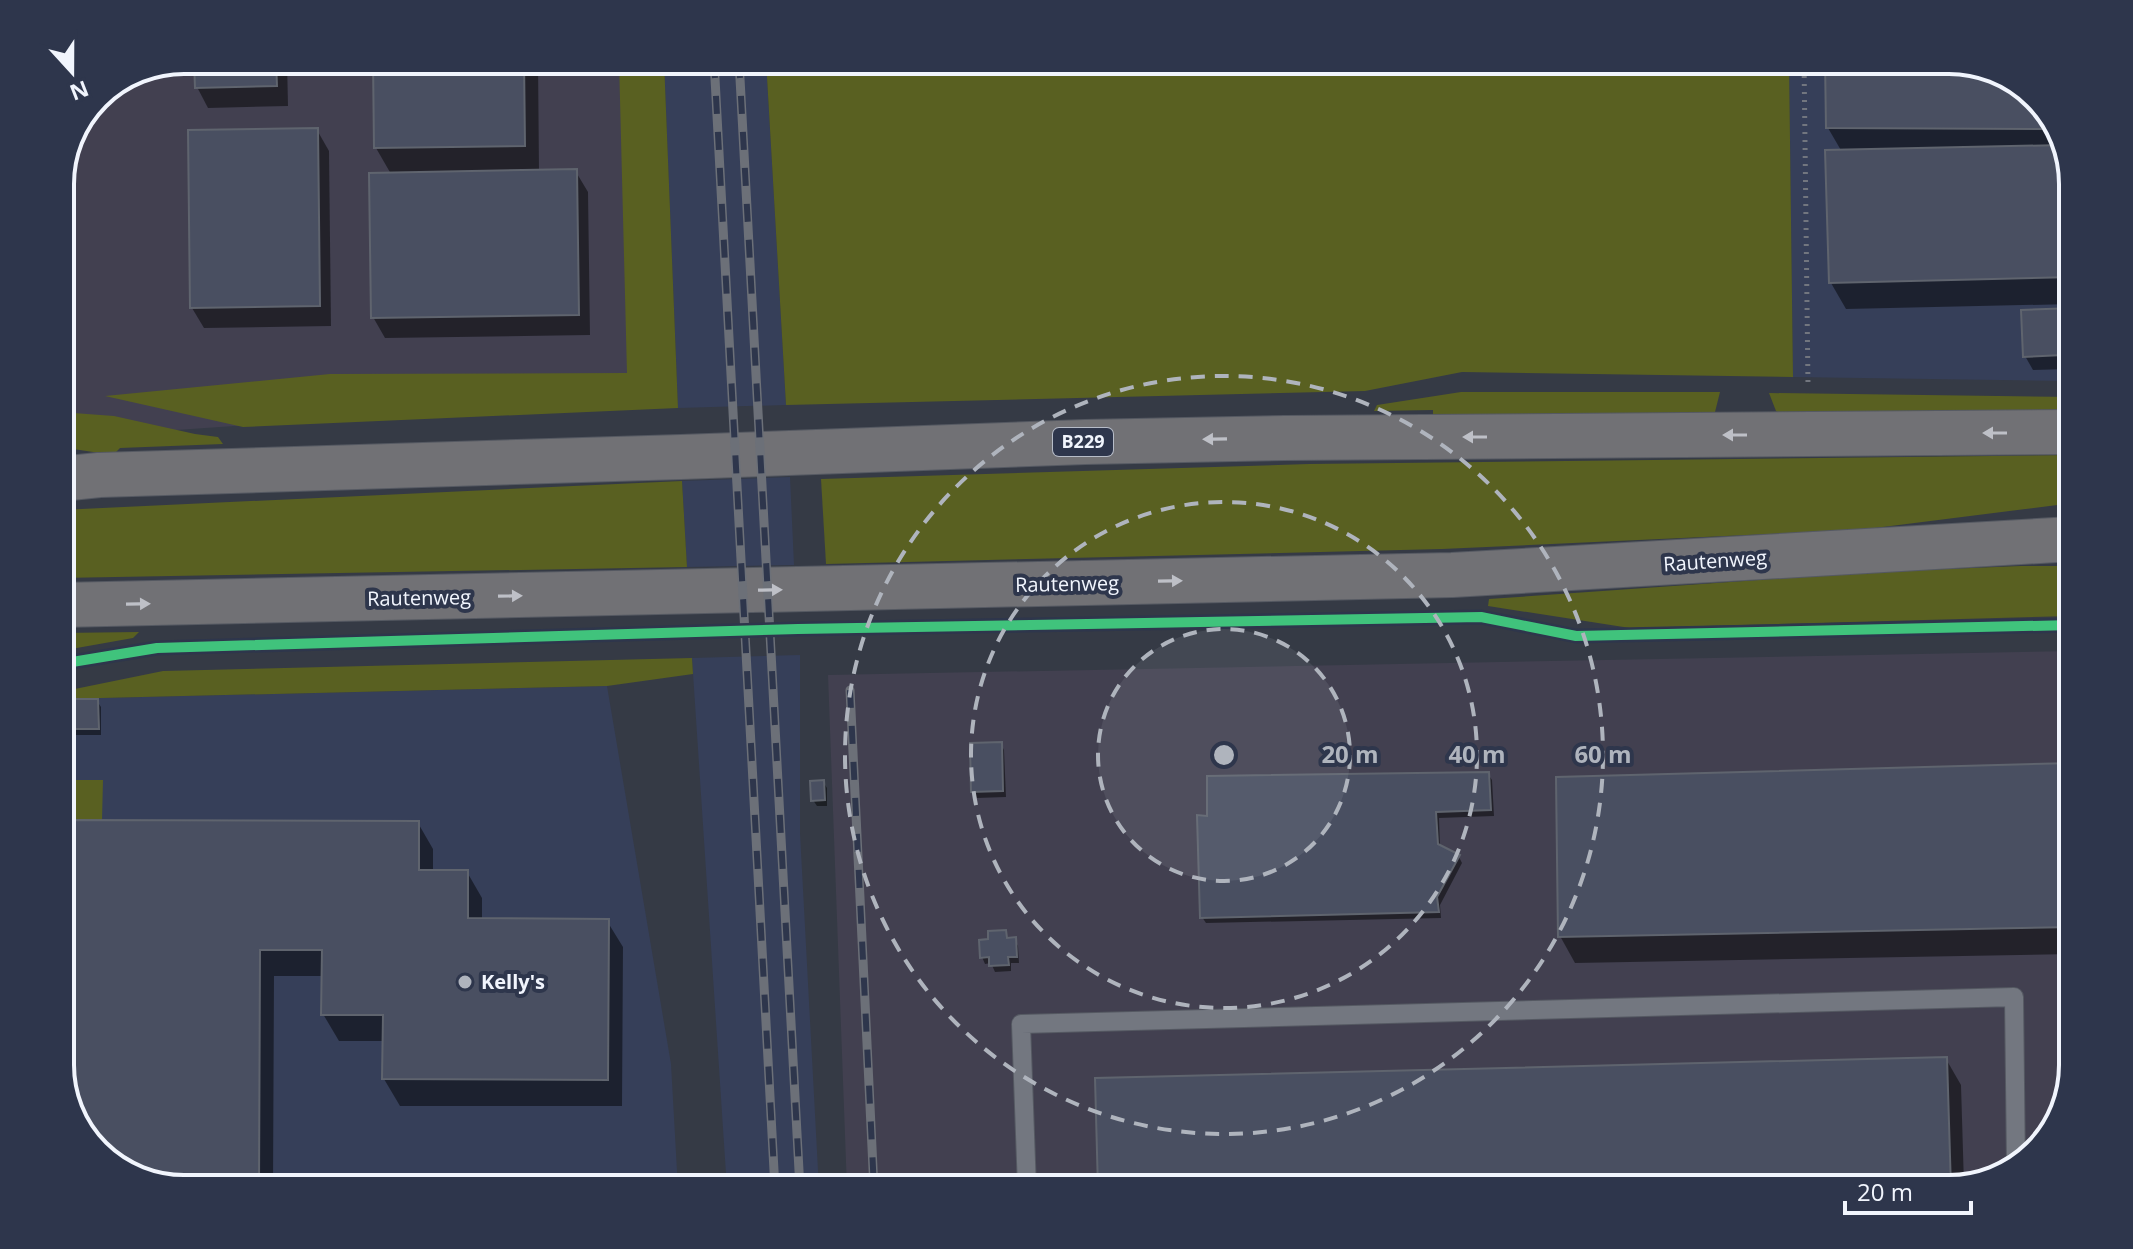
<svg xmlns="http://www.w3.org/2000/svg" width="2133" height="1249" viewBox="0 0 2133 1249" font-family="'Open Sans',sans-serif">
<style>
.built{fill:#363f59}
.industrial{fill:#424050}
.green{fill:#596021}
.shadow{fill:#0007}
.building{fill:#494f61;stroke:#5f646e;stroke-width:2}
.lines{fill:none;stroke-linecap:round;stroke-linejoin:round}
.service-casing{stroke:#555962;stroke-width:20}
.primary-casing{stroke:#555962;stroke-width:46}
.path{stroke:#72767f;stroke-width:5;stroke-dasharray:2 6;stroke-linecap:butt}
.service{stroke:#737780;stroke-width:18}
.primary{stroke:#717175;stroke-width:44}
.rail-casing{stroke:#6c7078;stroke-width:9}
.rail{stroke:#2e364c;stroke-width:6;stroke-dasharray:18;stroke-linecap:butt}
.cycleway-casing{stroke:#2e364c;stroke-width:15}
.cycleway{stroke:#40c37c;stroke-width:10}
.oneway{fill:#bec0c7}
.ring{fill:none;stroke:#afb4bd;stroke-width:4;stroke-dasharray:14 10}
.poi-dot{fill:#afb4bd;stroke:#2e364c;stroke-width:3}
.labels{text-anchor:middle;stroke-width:8;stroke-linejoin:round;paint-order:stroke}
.shield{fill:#2e364c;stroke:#b6bcc8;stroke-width:2}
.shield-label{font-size:18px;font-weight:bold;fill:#f1f5fd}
.street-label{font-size:20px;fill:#f1f5fd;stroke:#2e364c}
.poi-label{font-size:20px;font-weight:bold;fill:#f1f5fd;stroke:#2e364c;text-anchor:start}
.rim{fill:none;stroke:#f1f5fd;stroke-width:4}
.centre{fill:#afb4bd;stroke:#2e364c;stroke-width:4}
.ring-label{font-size:24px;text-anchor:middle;font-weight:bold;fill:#afb4bd;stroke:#2e364c;stroke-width:8;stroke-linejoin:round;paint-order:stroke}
</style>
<rect width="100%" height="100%" fill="#353a45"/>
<g class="built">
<polygon points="664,60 766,60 786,405 678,408"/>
<polygon points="1789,60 1949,60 2011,76 2052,116 2073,176 2073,381 1793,377"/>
<polygon points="790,477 794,565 687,567 682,481"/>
<polygon points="800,655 800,833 819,1189 727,1189 692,658"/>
<polygon points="607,686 671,1064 678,1189 184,1189 122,1173 77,1127 60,1073 60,699"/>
</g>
<g class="industrial">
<polygon points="184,60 638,60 659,397 60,438 60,176 97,96"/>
<polygon points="2073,651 2073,1065 2057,1127 2011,1172 1949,1189 847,1189 828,675"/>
</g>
<g class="green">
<polygon points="619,60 664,60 678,408 243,427 105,396 330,374 627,373"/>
<polygon points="766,60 1789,60 1793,377 1462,372 1365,391 786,405"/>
<polygon points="1461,392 1720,392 1715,412 1709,415 1433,414 1433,410 1374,411 1377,405"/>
<polygon points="1769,393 2073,397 2073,414 1780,414 1776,411"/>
<polygon points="60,412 114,416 195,434 218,437 223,444 120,448 113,455 60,447"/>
<polygon points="2073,455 2073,503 1859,530 1442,549 826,564 821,479 1309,464"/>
<polygon points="682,481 687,567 60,578 60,510"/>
<polygon points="2021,566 2073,566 2073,616 1630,628 1488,606 1489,599 1872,572"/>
<polygon points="139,632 133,638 60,651 60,633"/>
<polygon points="692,658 693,674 607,686 60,699 60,692 163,671"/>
<polygon points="60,780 103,780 102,820 60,820"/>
</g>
<g class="shadow">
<polygon points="196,60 287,60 288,106 208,108 197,87"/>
<polygon points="375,60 538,60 539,172 576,172 588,192 590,335 385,338 373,317 391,174 376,148"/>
<polygon points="2011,76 2052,116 2073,176 2073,304 1846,309 1831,283 1842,152 1828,128"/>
<polygon points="317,130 329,151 331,326 204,328 192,308"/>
<polygon points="2073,310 2073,354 2069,354 2070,369 2033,370 2025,356"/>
<polygon points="97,701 101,707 101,735 60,735 60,702"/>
<polygon points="1001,744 1004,750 1006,797 977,798 973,791"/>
<polygon points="2073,765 2073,954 1575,963 1560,936"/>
<polygon points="1488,774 1492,780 1494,816 1439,818 1440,847 1459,857 1462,863 1440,905 1441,918 1206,923 1202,917 1209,818"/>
<polygon points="823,782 827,788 827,806 817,806 813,800"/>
<polygon points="418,823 433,849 433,872 467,872 482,898 482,920 607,921 623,947 622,1106 400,1106 384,1079 385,1041 339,1041 323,1014 324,976 274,976 273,1189 184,1189 122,1173 77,1127 60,1073 68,936"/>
<polygon points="1005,932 1009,940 1014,939 1018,946 1019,963 1011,963 1011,971 995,972 991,963 985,964 982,957"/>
<polygon points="1946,1059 1961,1085 1964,1185 1949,1189"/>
</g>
<g class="building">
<polygon points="194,60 276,60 277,86 195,88"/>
<polygon points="373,60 524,60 525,146 374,148"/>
<polygon points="1825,60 1949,60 2011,76 2052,116 2057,129 1826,128"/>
<polygon points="318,128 320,306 190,308 188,130"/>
<polygon points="2062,145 2073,176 2073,277 1829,283 1825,150"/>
<polygon points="577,169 579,315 371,318 369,173"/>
<polygon points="2073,308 2073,340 2062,341 2063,355 2023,357 2021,310"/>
<polygon points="60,699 98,699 99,729 60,729"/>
<polygon points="1002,742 1003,791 971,792 970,743"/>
<polygon points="2073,763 2073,927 1558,937 1556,777"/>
<polygon points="1489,772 1491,810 1436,812 1438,844 1460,855 1437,897 1439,912 1200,918 1197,815 1207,816 1207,776"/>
<polygon points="824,780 825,800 811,801 810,781"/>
<polygon points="67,820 419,821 419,870 468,870 468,918 609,919 608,1080 382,1079 383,1015 321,1015 322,950 260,950 259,1189 184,1189 122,1173 77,1127 60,1073 60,934 66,934"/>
<polygon points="1006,930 1007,938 1016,937 1017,957 1008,957 1009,965 989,966 989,957 980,958 979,940 988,939 988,931"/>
<polygon points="2073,1000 2073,1065 2063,1102 2061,1001"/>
<polygon points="1947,1057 1951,1189 1098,1189 1095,1078"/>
</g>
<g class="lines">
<defs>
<polyline id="service" points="1027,1189 1021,1024 2014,997 2016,1168"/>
<g id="primary">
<polyline points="60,479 99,475 681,457 1085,442 1285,438 2073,432"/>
<polyline points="60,605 1452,575 2073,539"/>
</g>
</defs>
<use href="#service" class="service-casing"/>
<use href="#primary" class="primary-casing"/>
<polyline class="path" points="1804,60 1808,385"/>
<use href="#service" class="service"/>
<use href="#primary" class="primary"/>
<defs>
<g id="rail">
<polyline points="714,60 775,1189"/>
<polyline points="739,60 800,1189"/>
<polyline points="850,690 874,1189"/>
</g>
</defs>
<use href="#rail" class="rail-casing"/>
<use href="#rail" class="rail"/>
<defs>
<polyline id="cycleway" points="60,664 157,648 798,629 1481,617 1576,636 2073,625"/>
</defs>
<use href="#cycleway" class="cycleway-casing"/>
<use href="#cycleway" class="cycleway"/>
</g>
<defs><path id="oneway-solid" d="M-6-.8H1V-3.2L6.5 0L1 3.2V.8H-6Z" transform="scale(2)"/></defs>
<g class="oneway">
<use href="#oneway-solid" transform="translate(1995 433) rotate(180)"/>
<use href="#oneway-solid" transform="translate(1735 435) rotate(180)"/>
<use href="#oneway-solid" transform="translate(1475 437) rotate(180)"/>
<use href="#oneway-solid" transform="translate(1215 439) rotate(179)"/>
<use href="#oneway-solid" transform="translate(1170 581) rotate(-1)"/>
<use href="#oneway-solid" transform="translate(770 590) rotate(-1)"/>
<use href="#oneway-solid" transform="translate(510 596) rotate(-1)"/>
<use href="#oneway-solid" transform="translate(138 604) rotate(-1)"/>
</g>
<circle cx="1224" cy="755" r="126" fill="#afb4bd" fill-opacity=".12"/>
<g class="ring">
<circle cx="1224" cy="755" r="126"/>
<circle cx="1224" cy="755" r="253"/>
<circle cx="1224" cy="755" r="379"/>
</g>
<circle class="poi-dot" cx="465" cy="982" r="8"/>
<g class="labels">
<rect class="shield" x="1053" y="428" width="60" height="28" rx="6"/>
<g class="shield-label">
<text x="1083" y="448">B229</text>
</g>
<g class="street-label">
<text transform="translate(1715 561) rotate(-4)" y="7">Rautenweg</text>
<text transform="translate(1067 584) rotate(-1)" y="7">Rautenweg</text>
<text transform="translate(419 598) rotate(-1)" y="7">Rautenweg</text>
</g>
<g class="poi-label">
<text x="481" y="989">Kelly's</text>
</g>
</g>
<path d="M0 0H2133V1249H0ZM184 74H1949A110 110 0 0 1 2059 184V1065A110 110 0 0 1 1949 1175H184A110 110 0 0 1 74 1065V184A110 110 0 0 1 184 74Z" fill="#2e364c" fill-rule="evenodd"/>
<path class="rim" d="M184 74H1949A110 110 0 0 1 2059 184V1065A110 110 0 0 1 1949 1175H184A110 110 0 0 1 74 1065V184A110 110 0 0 1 184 74Z"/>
<circle cx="1224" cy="755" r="12" class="centre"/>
<g class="ring-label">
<text x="1350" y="763">20 m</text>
<text x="1477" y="763">40 m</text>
<text x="1603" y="763">60 m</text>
</g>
<g transform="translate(72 72) rotate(159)" stroke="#2e364c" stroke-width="6" paint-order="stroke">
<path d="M0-6L14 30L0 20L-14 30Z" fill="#f1f5fd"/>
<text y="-12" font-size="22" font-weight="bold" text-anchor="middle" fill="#f1f5fd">N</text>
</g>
<path d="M1845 1201v12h126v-12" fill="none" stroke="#f1f5fd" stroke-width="4"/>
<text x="1857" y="1201" font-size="24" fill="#f1f5fd" stroke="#2e364c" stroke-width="6" paint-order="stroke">20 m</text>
</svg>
